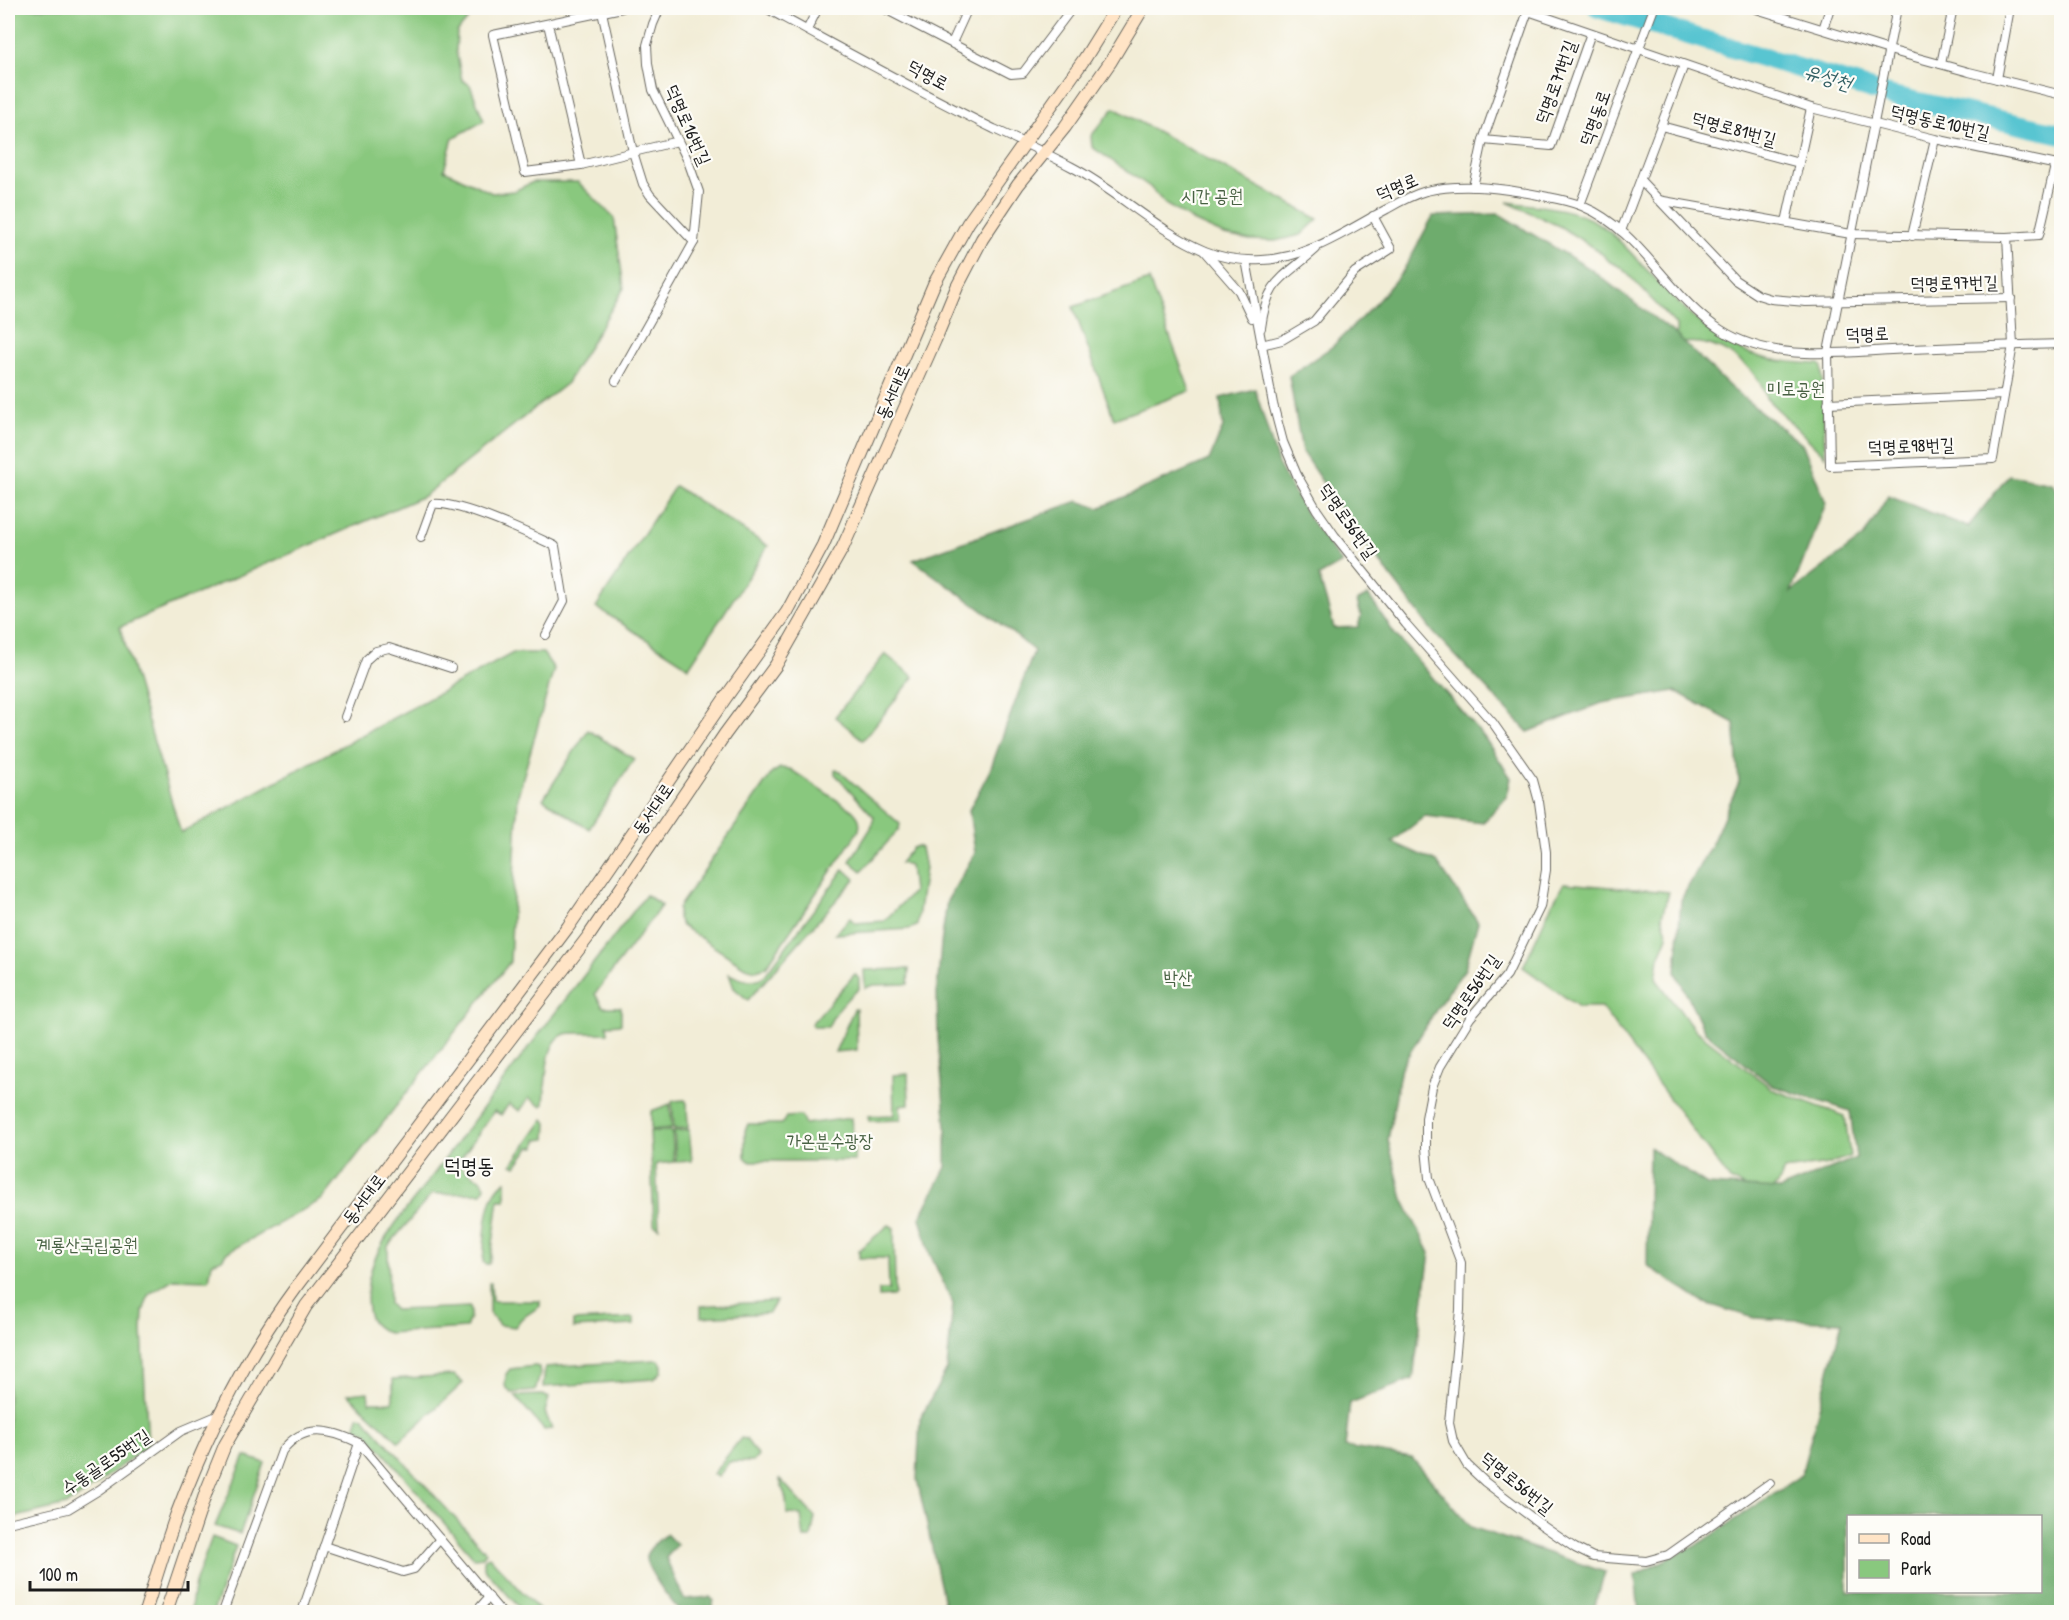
<svg xmlns="http://www.w3.org/2000/svg" width="2069" height="1620" viewBox="0 0 2069 1620" font-family="'Patrick Hand','Poor Story',sans-serif">
<style>
.green{fill:#89c87e;stroke:#52724d;stroke-width:1.5}
.forest{fill:#6eac6d;stroke:#456444;stroke-width:1.5;fill-rule:evenodd}
.lines{fill:none;stroke-linecap:round;stroke-linejoin:round}
.river{stroke:#59c5d1;stroke-width:20}
.street-casing{stroke:#67655d;stroke-width:10}
.secondary-casing{stroke:#67655d;stroke-width:14}
.street{stroke:#fff;stroke-width:8}
.secondary{stroke:#ffe4c6;stroke-width:12}
.labels{text-anchor:middle;stroke-width:4.5;stroke-linejoin:round;paint-order:stroke}
.street-label{font-size:18px;fill:#1c1c1c;stroke:#fdfcf7}
.park-label{font-size:18px;fill:#486143;stroke:#fdfcf7}
.water-label{font-size:20px;font-style:italic;fill:#346064;stroke:#fdfcf7}
.quarter-label{font-size:21px;fill:#1c1c1c;stroke:#fdfcf7}
</style>
<rect width="100%" height="100%" fill="#fdfcf7"/>
<filter id="ink" filterUnits="userSpaceOnUse"><feTurbulence type="fractalNoise" baseFrequency=".0167" numOctaves="2"/><feDisplacementMap in="SourceGraphic" scale="12" xChannelSelector="R" yChannelSelector="G"/><feConvolveMatrix kernelMatrix="1 2 1 2 8 2 1 2 1" color-interpolation-filters="sRGB"/></filter>
<filter id="wash" filterUnits="userSpaceOnUse"><feTurbulence type="fractalNoise" baseFrequency=".008" numOctaves="4" result="noise"/><feDisplacementMap in="SourceGraphic" scale="24" xChannelSelector="R" yChannelSelector="G"/><feGaussianBlur stdDeviation="1.35" result="paint"/><feColorMatrix in="noise" values="0 0 0 0 0 0 0 0 0 0 0 0 0 0 0 0 0 1.4 0 .05"/><feComposite in="paint" operator="in"/></filter>
<g filter="url(#wash)">
<rect width="100%" height="100%" fill="#f2edd7"/>
<g class="green">
<polygon points="8,8 478,8 457,32 456,51 462,80 470,85 484,121 453,138 444,170 492,193 514,191 533,182 578,182 614,218 624,288 567,383 424,496 120,627 181,833 513,653 543,653 554,669 518,795 510,962 323,1199 226,1253 222,1259 212,1263 209,1280 173,1279 149,1294 143,1312 142,1330 148,1445 87,1492 66,1505 8,1519"/>
<polygon points="1114,108 1318,219 1301,235 1275,241 1250,240 1224,235 1193,221 1165,204 1150,187 1092,147 1091,136"/>
<path d="M1507,202c30,4 63,5 89,20 19,12 34,30 50,47 33,34 66,75 114,88 19,5 39,6 59,7l3,3 3,89 -59,-58c-6,-28 -39,-51 -66,-55 -7,-1 -16,0 -24,0v-18l-55,-58 -11,-5 -10,-10 -39,-25z"/>
<polygon points="1149,280 1190,391 1114,419 1073,307"/>
<polygon points="675,486 768,546 689,667 596,607"/>
<polygon points="885,654 914,677 863,740 835,717"/>
<polygon points="588,730 634,759 589,829 543,799"/>
<path d="M780,768l10,1 62,41c7,7 9,11 7,20l-93,137 -10,3 -11,-3 -63,-41 -4,-8v-10l94,-135z"/>
<polygon points="837,769 900,824 899,829 862,871 850,861 871,828 874,817 835,774 835,770"/>
<polygon points="917,846 921,848 925,868 917,926 909,929 835,934 850,918 855,923 884,921 913,892 910,865 900,863 912,848"/>
<path d="M844,869l11,10 -107,121 -14,-12 -5,-14c13,6 24,10 36,1z"/>
<polygon points="1564,883 1669,892 1662,916 1668,936 1659,958 1656,979 1695,1030 1774,1090 1845,1116 1850,1156 1829,1164 1784,1170 1781,1179 1767,1197 1730,1180 1601,1007 1579,1007 1523,967 1551,906"/>
<path d="M646,895l16,10 -67,89 8,13h18v17l-14,1 1,8c-9,1 -36,-1 -43,1 -21,7 -19,51 -21,70l-3,2 -12,-8 -9,13 -11,-7 -8,11 -7,-4 -37,53 24,16 4,6 -3,7 -50,1 -44,52 1,58 6,6 75,-3v10l-4,11 -78,5c-5,-2 -11,-5 -15,-10 -9,-12 -6,-39 -2,-53 11,-37 42,-67 65,-99 68,-93 139,-184 210,-276z"/>
<polygon points="909,969 908,984 874,985 865,988 864,970"/>
<path d="M855,974l4,5v10c-15,11 -24,22 -31,38h-14l-3,-3z"/>
<polygon points="854,1009 856,1009 857,1050 835,1052"/>
<polygon points="908,1074 909,1104 900,1105 901,1120 869,1121 868,1116 894,1115 893,1075"/>
<polygon points="685,1100 687,1103 688,1128 674,1129 672,1101"/>
<polygon points="670,1104 672,1128 651,1130 651,1111"/>
<polygon points="801,1116 805,1124 851,1118 855,1161 749,1161 745,1157 745,1131 748,1124 782,1124 786,1117"/>
<polygon points="544,1119 547,1123 546,1139 537,1140 536,1147 530,1147 516,1166 512,1164"/>
<polygon points="689,1130 692,1161 676,1162 674,1131"/>
<polygon points="650,1131 672,1131 674,1162 656,1164 659,1228 654,1225"/>
<path d="M506,1181v19h-7c-2,10 -7,59 -10,64h-3l-3,-2c2,-23 1,-68 23,-81z"/>
<polygon points="889,1225 894,1228 895,1294 893,1296 879,1297 879,1290 889,1290 888,1258 859,1258 859,1250"/>
<polygon points="489,1283 491,1283 492,1301 540,1301 540,1306 521,1319 515,1327 499,1325 489,1313"/>
<polygon points="776,1301 769,1313 701,1317 701,1306"/>
<polygon points="634,1318 634,1325 573,1328 573,1321"/>
<polygon points="654,1360 659,1360 662,1365 662,1371 654,1379 543,1387 545,1367"/>
<polygon points="535,1366 539,1367 540,1375 535,1391 511,1393 505,1386 506,1374 510,1369"/>
<polygon points="454,1375 463,1383 399,1442 348,1394 368,1392 369,1402 393,1402 393,1379"/>
<polygon points="543,1395 549,1398 545,1412 552,1429 544,1430 515,1396"/>
<polygon points="358,1416 363,1417 486,1552 483,1557 474,1558 366,1432 356,1427"/>
<polygon points="741,1438 746,1439 758,1456 753,1462 729,1462 718,1477 713,1474"/>
<polygon points="245,1456 265,1463 240,1534 215,1526"/>
<polygon points="779,1478 815,1517 811,1538 804,1538 801,1515 787,1514 786,1499"/>
<polygon points="212,1537 236,1546 213,1612 190,1612 195,1583"/>
<polygon points="489,1556 541,1612 523,1612 484,1568 484,1560"/>
</g>
<g class="forest">
<path d="M1499,214l90,54 85,65 57,55 72,57 23,58 -35,89 73,-56 24,-40 80,31 41,-52 43,8 9,12v1117h-422l-4,-37 70,-35 96,-65 41,-153 -88,-4 -52,-16 -55,-37 2,-118 58,38 73,4 76,-31 -6,-47 -77,-25 -68,-54 -29,-60 5,-72 32,-59 26,-59 -5,-59 -59,-32 -73,12 -74,29 -95,-100 -85,-112 -46,-68 -13,-76 44,-30 42,-42 28,-33 30,-55zM1848,1516h192v76h-192z"/>
<path d="M1255,389l23,75 29,51 35,48 -23,13 15,52 24,-1 3,-11 -4,-15 11,-6 26,38 90,104 27,41 -4,18 -24,27 -58,-7 -33,26 45,20 41,60 -13,47 -26,36 -38,62 -13,73 15,59 27,54 -17,126 -63,24 -5,44 67,11 59,69 134,45 -12,40h-647l-29,-133 3,-60 27,-50 6,-65 -23,-50 -10,-36 26,-51v-40l-8,-88 -1,-48 4,-47 6,-43 28,-48 -6,-43 21,-40 44,-119c-38,-33 -81,-61 -121,-91l165,-59 21,7 110,-48 14,-33 -3,-29z"/>
<path d="M666,1534l11,11 -11,13 18,41 26,-2 4,4 -4,11h-28c-9,-7 -38,-45 -36,-56 2,-8 14,-17 20,-22z"/>
</g>
<g class="lines">
<polyline class="river" points="1598,8 1892,96 2062,134"/>
</g>
</g>
<g filter="url(#ink)">
<g class="lines">
<defs>
<g id="street">
<polyline points="622,8 493,35 525,172 581,165 678,141"/>
<path d="M766,8c75,41 151,83 228,121 26,12 52,24 78,38 46,24 85,64 133,84 17,7 39,10 57,9 47,-2 85,-30 125,-51 12,-7 25,-14 39,-18 39,-9 83,-2 122,6 11,2 24,5 34,9 59,24 86,91 139,124 55,35 128,21 190,19 50,-2 100,-4 151,-5"/>
<polyline points="883,8 1011,74 1023,73 1072,8"/>
<polyline points="1753,8 1889,50 1969,72 2062,95"/>
<polyline points="1897,8 1828,352 1830,466 1993,459 2013,345 2007,237"/>
<polyline points="602,12 633,152 643,184 650,195 694,242"/>
<polyline points="548,24 581,165"/>
<polyline points="1823,29 1830,8"/>
<polyline points="807,30 818,8"/>
<polyline points="952,43 968,8"/>
<polyline points="1941,64 1953,8"/>
<polyline points="1997,79 2010,8"/>
<polyline points="1661,126 1799,163"/>
<polyline points="1483,140 1551,146 1591,33"/>
<polyline points="1641,181 1735,280 1758,295 1771,299 1806,302 2011,298"/>
<polyline points="1473,187 1483,140 1528,11 1811,108 1935,139 2062,166"/>
<polyline points="1658,200 1851,234 2007,237 2039,235 2055,166"/>
<polyline points="1580,205 1654,8"/>
<polyline points="1786,222 1811,108"/>
<polyline points="1621,231 1684,65"/>
<polyline points="1912,236 1935,139"/>
<polyline points="1204,251 1239,291 1252,318"/>
<polyline points="1246,260 1273,404 1283,442 1297,475 1317,510 1335,536 1406,624 1493,723 1533,780 1539,802 1546,852 1546,870 1540,907 1507,975 1470,1018 1440,1067 1432,1087 1426,1118 1426,1148 1429,1178 1461,1263 1460,1310 1449,1423 1453,1441 1467,1465 1485,1482 1543,1526 1575,1548 1593,1557 1646,1561 1668,1555 1770,1483"/>
<path d="M1261,328c6,-49 22,-49 55,-79"/>
<polyline points="1261,345 1282,340 1314,321 1355,272 1391,249 1373,216"/>
<polyline points="616,381 694,242 699,192 688,161 653,90 648,64 647,45 653,24 660,8"/>
<polyline points="1828,403 2004,395"/>
<path d="M421,537l12,-33c25,-3 97,30 122,42l9,55 -18,34"/>
<polyline points="345,717 366,660 376,651 389,648 451,668"/>
<polyline points="8,1523 68,1509 99,1490 181,1431 219,1415"/>
<polyline points="324,1546 403,1572 414,1569 440,1539"/>
<path d="M223,1612l59,-161c21,-28 48,-22 77,-8l142,169"/>
<polyline points="302,1612 359,1443"/>
<polyline points="476,1612 489,1597"/>
</g>
<g id="secondary">
<path d="M145,1612c10,-32 20,-64 31,-96 30,-80 68,-158 119,-227l273,-362 158,-230 61,-85 36,-67 111,-261 34,-61 117,-165 31,-50"/>
<polyline points="166,1612 206,1492 225,1445 306,1306 588,937 725,734 776,665 843,547 935,340 957,287 982,239 1018,185 1065,127 1111,61 1143,8"/>
</g>
</defs>
<use href="#street" class="street-casing"/>
<use href="#secondary" class="secondary-casing"/>
<use href="#street" class="street"/>
<use href="#secondary" class="secondary"/>
</g>
</g>
<g class="labels">
<g class="street-label">
<text transform="translate(928 75) rotate(28)" y="6">덕명로</text>
<text transform="translate(1556 82) rotate(-70)" y="6">덕명로71번길</text>
<text transform="translate(1595 118) rotate(-70)" y="6">덕명동로</text>
<text transform="translate(1940 122) rotate(13)" y="6">덕명동로10번길</text>
<text transform="translate(688 125) rotate(66)" y="6">덕명로16번길</text>
<text transform="translate(1734 129) rotate(15)" y="6">덕명로81번길</text>
<text transform="translate(1397 187) rotate(-23)" y="6">덕명로</text>
<text transform="translate(1954 283) rotate(-1)" y="6">덕명로97번길</text>
<text transform="translate(1867 334) rotate(-2)" y="6">덕명로</text>
<text transform="translate(893 392) rotate(-66)" y="6">동서대로</text>
<text transform="translate(1911 446) rotate(-2)" y="6">덕명로98번길</text>
<text transform="translate(1348 521) rotate(55)" y="6">덕명로56번길</text>
<text transform="translate(653 809) rotate(-56)" y="6">동서대로</text>
<text transform="translate(1471 992) rotate(-55)" y="6">덕명로56번길</text>
<text transform="translate(364 1199) rotate(-53)" y="6">동서대로</text>
<text transform="translate(106 1462) rotate(-34)" y="6">수통골로55번길</text>
<text transform="translate(1517 1483) rotate(39)" y="6">덕명로56번길</text>
</g>
<g class="park-label">
<text x="1212" y="202">시간 공원</text>
<text x="1796" y="395">미로공원</text>
<text x="1178" y="984">박산</text>
<text x="830" y="1147">가온분수광장</text>
<text x="87" y="1251">계룡산국립공원</text>
</g>
<g class="water-label">
<text transform="translate(1828 77) rotate(17)" y="7">유성천</text>
</g>
<g class="quarter-label">
<text x="469" y="1173">덕명동</text>
</g>
</g>
<rect width="2069" height="1620" fill="none" stroke="#fdfcf7" stroke-width="30"/>
<rect x="1847" y="1515" width="195" height="78" fill="#fdfcf7" stroke="#a3a29f" stroke-width="1.5"/>
<rect x="1859" y="1534" width="30" height="9" fill="#ffe4c6" stroke="#a3a29f" stroke-width="1.5"/>
<text x="1901" y="1545" font-size="18" fill="#1c1c1c">Road</text>
<rect x="1859" y="1560" width="30" height="18" fill="#89c87e" stroke="#a3a29f" stroke-width="1.5"/>
<text x="1901" y="1575" font-size="18" fill="#1c1c1c">Park</text>
<path d="M30 1581v9h158v-9" fill="none" stroke="#1c1c1c" stroke-width="3"/>
<text x="39" y="1581" font-size="18" fill="#1c1c1c" stroke="#fdfcf7" stroke-width="4.5" paint-order="stroke">100 m</text>
</svg>
